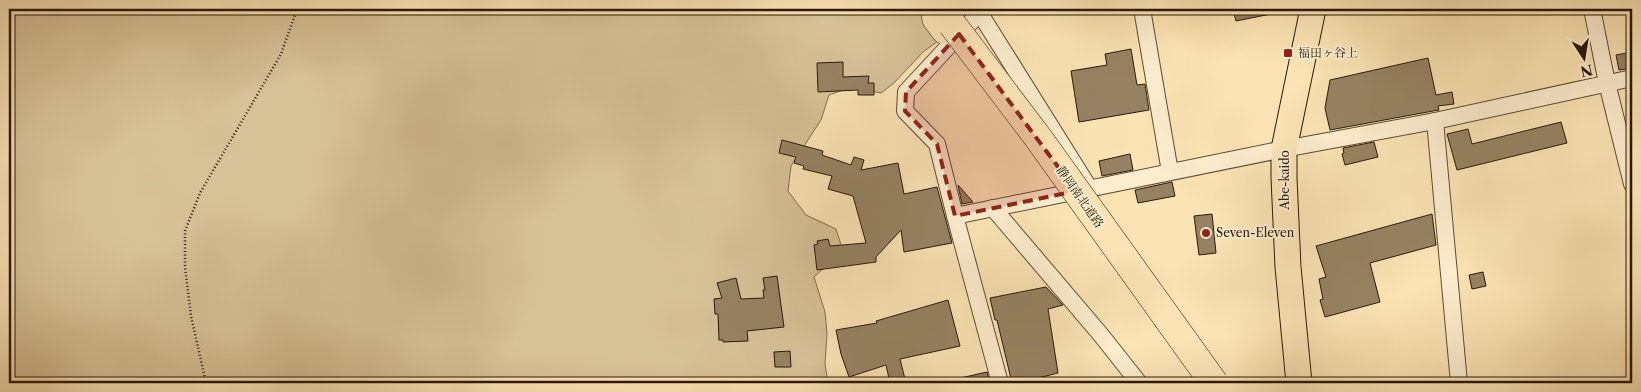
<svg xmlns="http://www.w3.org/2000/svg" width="1641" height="392" viewBox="0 0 1641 392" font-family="'Libre Caslon Text','Noto Serif JP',serif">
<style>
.green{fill:#d7c196;stroke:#806d50}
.building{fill:#968262;stroke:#29190b}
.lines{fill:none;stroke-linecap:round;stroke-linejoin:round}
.street-casing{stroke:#5e4c35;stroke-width:18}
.primary-casing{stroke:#29190b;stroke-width:27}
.highway-casing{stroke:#29190b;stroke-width:29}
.path{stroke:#29190b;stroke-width:2.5;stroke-dasharray:1 2.5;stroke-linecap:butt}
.street{stroke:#fcedce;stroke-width:16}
.primary{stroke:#fbe3b3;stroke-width:25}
.highway{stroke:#fbe3b3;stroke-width:28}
.highway-bridge-casing{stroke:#29190b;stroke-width:29;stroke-linecap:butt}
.highway-bridge{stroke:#fbe3b3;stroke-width:28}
.marked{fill:#8f2418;fill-opacity:0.2;stroke:#8f2418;stroke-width:4;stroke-dasharray:10 6;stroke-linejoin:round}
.poi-dot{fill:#8f2418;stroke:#fcedce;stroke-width:2}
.labels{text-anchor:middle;stroke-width:4;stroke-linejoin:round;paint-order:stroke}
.poi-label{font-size:12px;fill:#29190b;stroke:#fcedce;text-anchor:start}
.street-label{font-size:12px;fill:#29190b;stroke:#fcedce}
</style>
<rect width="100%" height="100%" fill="#fbe3b3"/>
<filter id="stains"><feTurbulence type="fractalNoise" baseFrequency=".004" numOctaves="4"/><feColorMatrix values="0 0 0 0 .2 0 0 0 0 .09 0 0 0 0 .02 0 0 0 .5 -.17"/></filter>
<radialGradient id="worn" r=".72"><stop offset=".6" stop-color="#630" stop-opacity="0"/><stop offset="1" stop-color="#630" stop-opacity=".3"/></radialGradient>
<polygon class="green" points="9,9 974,9 963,23 923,52 894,83 881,93 851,87 829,95 821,120 791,166 788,191 806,215 836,229 843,251 814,277 825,312 827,333 825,364 828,383 9,383"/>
<g class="building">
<polygon points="1233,9 1270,9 1271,14 1236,21"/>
<polygon points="1131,49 1137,85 1145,84 1149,110 1079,122 1071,71 1107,65 1105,54"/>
<polygon points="1632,52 1632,68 1619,70 1616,55"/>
<polygon points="1428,58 1436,95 1452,92 1454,104 1438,106 1439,110 1433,111 1330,130 1325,108 1330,80"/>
<polygon points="843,62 843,77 869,76 868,83 874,83 874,95 858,95 858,90 818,92 817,63"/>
<polygon points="1561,122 1567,143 1457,170 1447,134 1468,129 1472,144"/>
<polygon points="782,140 823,151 822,155 851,165 854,157 864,160 861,170 898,163 904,194 937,187 952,243 904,252 901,230 876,257 876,262 817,270 814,245 818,244 817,241 828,239 830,246 866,243 853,196 828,189 832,176 803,169 804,166 794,163 796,157 779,153"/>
<polygon points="1374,142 1378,157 1345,165 1342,154 1344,153 1343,148"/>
<polygon points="1130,154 1133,170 1102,176 1099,161"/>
<polygon points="1172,182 1175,196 1138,203 1135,190"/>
<polygon points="958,185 973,202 962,204"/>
<polygon points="1212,214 1216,253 1199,255 1194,216"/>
<polygon points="1432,214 1436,245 1370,263 1380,302 1325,317 1320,300 1323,299 1319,279 1326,277 1316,246"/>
<polygon points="1483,272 1486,286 1472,289 1469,275"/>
<polygon points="777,276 784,327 747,331 748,341 723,342 723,340 719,340 718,314 715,314 714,299 722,298 717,283 736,278 741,299 764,298 763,290 765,290 763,278"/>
<polygon points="1046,287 1063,305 1048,309 1058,373 1030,380 1030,383 1012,383 997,320 995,320 990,298"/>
<polygon points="948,300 960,346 900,359 906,383 890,383 886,365 849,377 841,354 836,330 877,323 876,321"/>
<polygon points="790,351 791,367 775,367 774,352"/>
<polygon points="987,372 990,383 957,383 956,379"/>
</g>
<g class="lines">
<defs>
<g id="street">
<polyline points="1142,9 1170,172"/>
<polyline points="1592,9 1607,83 1632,184"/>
<polyline points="979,12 1088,186"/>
<polyline points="1435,121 1459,383"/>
<polyline points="993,208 1101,335 1139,383"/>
<polyline points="955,216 937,144 905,111 906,92 983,9"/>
<polyline points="1000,383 955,216 1284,149 1435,121 1632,78"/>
</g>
<polyline id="primary" points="1299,383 1288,267 1284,178 1284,149 1313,9"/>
<polyline id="highway" points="936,18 945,30"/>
</defs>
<use href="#street" class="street-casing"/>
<use href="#primary" class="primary-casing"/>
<use href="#highway" class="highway-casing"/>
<polyline class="path" points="206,383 191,316 185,267 185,231 200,193 281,54 297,9"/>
<use href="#street" class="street"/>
<use href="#primary" class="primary"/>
<use href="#highway" class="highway"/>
<defs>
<polyline id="highway-bridge" points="952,24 1039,139 1214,383"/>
</defs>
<use href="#highway-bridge" class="highway-bridge-casing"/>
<use href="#highway-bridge" class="highway-bridge"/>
</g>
<path class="marked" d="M959,34l117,157 -121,25 -18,-72 -32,-33 1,-19z"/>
<g class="poi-dot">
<rect x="1283" y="48" width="10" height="10" rx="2.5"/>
<circle cx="1206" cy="233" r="5"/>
</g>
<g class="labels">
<g class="poi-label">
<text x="1298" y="57">福田ヶ谷上</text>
<text x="1216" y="237">Seven-Eleven</text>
</g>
<g class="street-label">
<text transform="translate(1285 180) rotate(-90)" y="4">Abe-kaido</text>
<text transform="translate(1080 197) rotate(55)" y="4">静岡南北道路</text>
</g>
</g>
<rect width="1641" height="392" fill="none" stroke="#fbe3b3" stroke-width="30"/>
<rect x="10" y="10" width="1621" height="372" fill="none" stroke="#29190b" stroke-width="2.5"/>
<rect x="15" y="15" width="1611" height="362" fill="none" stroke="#29190b"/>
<g transform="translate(1584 58) rotate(168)" stroke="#fcedce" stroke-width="4" paint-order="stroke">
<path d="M0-4L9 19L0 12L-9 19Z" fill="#29190b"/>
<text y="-8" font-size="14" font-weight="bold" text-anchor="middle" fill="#29190b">N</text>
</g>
<rect width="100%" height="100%" filter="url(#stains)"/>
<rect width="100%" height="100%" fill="url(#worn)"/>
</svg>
